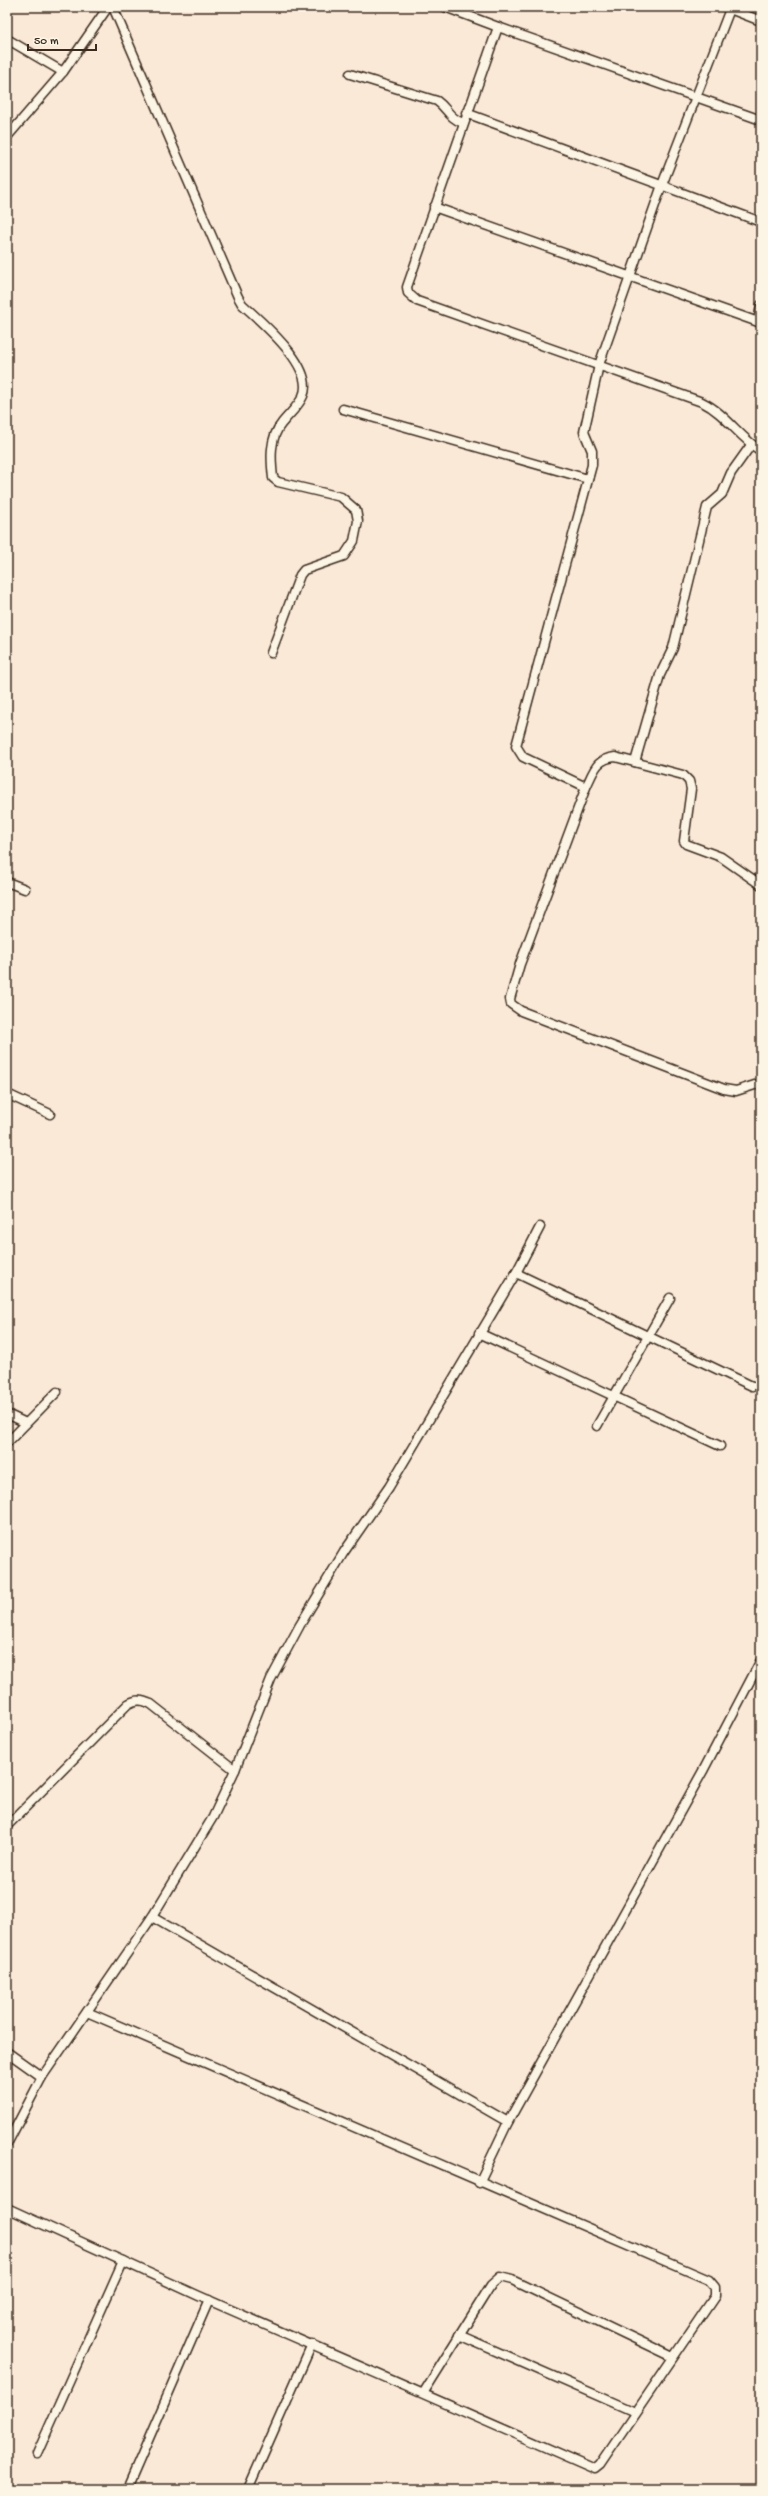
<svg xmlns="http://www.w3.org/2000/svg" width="768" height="2496" viewBox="0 0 768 2496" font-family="'Gochi Hand',sans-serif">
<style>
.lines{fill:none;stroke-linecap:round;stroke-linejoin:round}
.minor-casing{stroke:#3b2a1e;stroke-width:11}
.minor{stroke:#fcf5e5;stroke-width:8}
</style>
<rect width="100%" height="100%" fill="#fbe9d8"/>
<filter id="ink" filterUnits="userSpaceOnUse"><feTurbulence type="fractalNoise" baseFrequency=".025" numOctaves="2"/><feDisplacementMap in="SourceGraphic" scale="8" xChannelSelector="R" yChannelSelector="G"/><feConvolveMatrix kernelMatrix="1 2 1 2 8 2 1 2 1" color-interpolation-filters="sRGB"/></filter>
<g filter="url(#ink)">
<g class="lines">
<defs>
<g id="minor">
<path d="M113,7l125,290 4,7c19,18 74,63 61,92 -5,11 -14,18 -21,27 -13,15 -11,37 -9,55l5,4 63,15 15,13 2,11 -4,20 -10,15 -40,14 -4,5 -29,78"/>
<polyline points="445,7 498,27"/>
<path d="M725,7l5,2 -68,176 -63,180 -15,67 8,19v14l-76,281 7,11 63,30c8,-16 10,-28 29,-30l68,18 6,6 2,8 -7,52 2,3 35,13 40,28"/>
<polyline points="730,9 761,21"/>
<polyline points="7,39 63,72"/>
<path d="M350,74l87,27c11,8 11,16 26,22"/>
<polyline points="466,113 761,222"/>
<path d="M761,120l-263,-93 -91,260 1,6 9,8 285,101c23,11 37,35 59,49"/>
<polyline points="7,137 63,72 108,7"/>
<polyline points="434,207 761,323"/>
<polyline points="758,322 761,305"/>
<polyline points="343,409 588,479"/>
<polyline points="635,762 660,675 673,648 707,507 722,494 731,473 751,445"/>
<polyline points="586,787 520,964 510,999 511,1004 521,1011 724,1089 736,1091 761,1083"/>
<polyline points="7,882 25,889"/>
<polyline points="7,1094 50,1114"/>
<polyline points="516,1273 752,1386"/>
<polyline points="479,1333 720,1446"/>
<polyline points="7,1414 26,1423"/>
<polyline points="597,1426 670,1298"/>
<polyline points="7,1443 57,1392"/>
<path d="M7,1826l121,-122c9,-5 14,-4 23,0l84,66"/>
<polyline points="152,1917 508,2122"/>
<polyline points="7,2052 42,2077"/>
<polyline points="7,2144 42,2077 152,1917 213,1817 235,1770 271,1679 300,1625 344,1552 389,1487 516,1273 540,1227"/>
<polyline points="479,2183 508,2122 704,1769 761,1660"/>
<polyline points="7,2208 199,2296 595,2469 600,2465 715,2296 715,2287 709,2280 87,2012"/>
<polyline points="459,2335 635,2412"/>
<polyline points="424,2392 491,2285 500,2277 512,2280 673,2357"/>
<polyline points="37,2454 123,2261"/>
<polyline points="127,2489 209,2300"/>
<polyline points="248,2489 312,2344"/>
</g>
</defs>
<use href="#minor" class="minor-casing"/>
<use href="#minor" class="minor"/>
</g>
</g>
<rect width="768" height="2496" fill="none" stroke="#fcf5e5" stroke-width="24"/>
<rect x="12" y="12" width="744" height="2472" fill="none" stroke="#3b2a1e" stroke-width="1.5" filter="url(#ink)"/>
<path d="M28 44v6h68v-6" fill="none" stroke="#3b2a1e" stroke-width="2"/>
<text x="34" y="44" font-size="12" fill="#3b2a1e" stroke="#fcf5e5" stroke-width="3" paint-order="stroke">50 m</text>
</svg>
